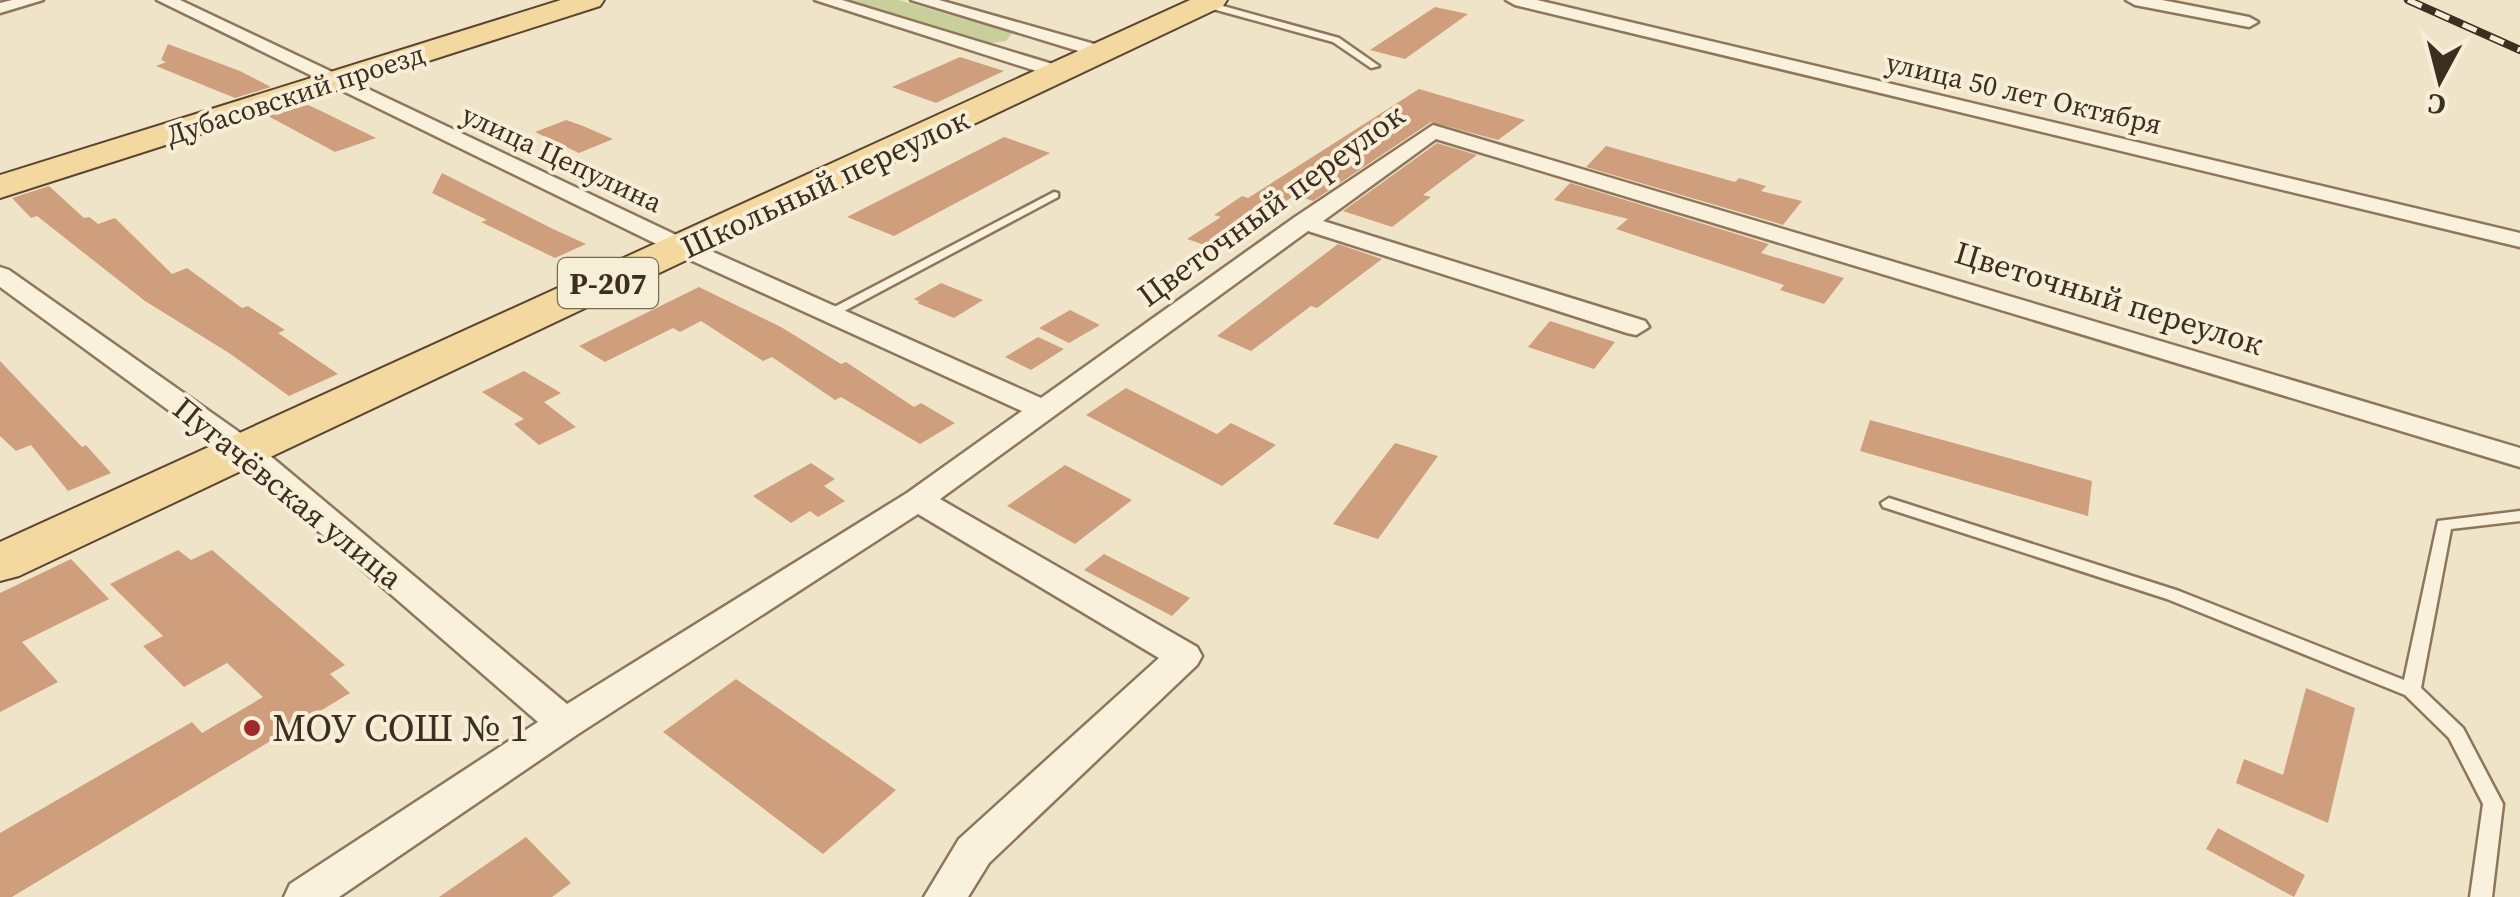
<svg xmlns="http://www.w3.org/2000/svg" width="2520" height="897" viewBox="0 0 2520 897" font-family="'Source Serif 4',serif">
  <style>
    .green { fill: #c9cf9b }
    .building { fill: #cf9f7d }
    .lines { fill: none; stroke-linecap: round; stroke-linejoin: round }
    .lane-casing { stroke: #8d765c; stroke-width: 5 }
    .street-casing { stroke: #8d765c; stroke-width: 5 }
    .primary-casing { stroke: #5b4430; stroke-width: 4 }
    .lane { fill: #faf1dc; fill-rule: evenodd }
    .street { fill: #faf1dc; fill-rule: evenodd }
    .primary { fill: #f3d9a0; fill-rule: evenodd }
    .rail-casing { stroke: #3d2e20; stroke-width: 8 }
    .rail { stroke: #f7eed8; stroke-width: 5; stroke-dasharray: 15; stroke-linecap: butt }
    .poi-dot { fill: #9e2a2b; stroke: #f7eed8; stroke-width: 4 }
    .labels { text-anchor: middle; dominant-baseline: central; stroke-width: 8; stroke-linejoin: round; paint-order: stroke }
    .far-street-label { font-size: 28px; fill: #3d2e20; stroke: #f7eed8 }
    .shield { fill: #f7eed8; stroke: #756857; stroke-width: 2.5 }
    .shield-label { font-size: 30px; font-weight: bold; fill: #3d2e20 }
    .street-label { font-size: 32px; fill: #3d2e20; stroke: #f7eed8 }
    .near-poi-label { font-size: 38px; fill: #3d2e20; stroke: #f7eed8; text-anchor: start }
  </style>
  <rect width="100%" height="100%" fill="#f0e4c8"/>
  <path class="green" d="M839,0H899L1012,33L1006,41L985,44Z"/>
  <g class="building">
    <path d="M1435,7L1468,14L1405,59L1370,50Z"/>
    <path d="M168,44L240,71L271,87L235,98L156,66L166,62L161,60Z"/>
    <path d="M960,57L1004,71L936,103L892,87Z"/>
    <path d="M1419,89L1525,120L1498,140L1431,122L1313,201L1295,195L1216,249L1187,239L1221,217L1214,215L1242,196L1248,198Z"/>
    <path d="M306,104L321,111L376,138L335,152L268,116Z"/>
    <path d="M566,120L583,126L613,139L579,153L535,132Z"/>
    <path d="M1004,137L1050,153L894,236L847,217Z"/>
    <path d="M1437,143L1477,155L1423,195L1431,197L1392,227L1343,211Z"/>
    <path d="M1606,146L1735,182L1739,178L1766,186L1761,191L1802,201L1783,225L1586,167Z"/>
    <path d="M442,173L553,229L586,244L555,258L481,222L487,220L432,193Z"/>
    <path d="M1570,183L1769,244L1761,253L1844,278L1824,304L1780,290L1784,285L1616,229L1628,219L1554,200Z"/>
    <path d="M49,186L84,218L89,217L98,224L115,218L172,274L187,268L242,308L248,306L285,330L278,333L338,374L289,396L229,353L145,301L37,216L31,218L12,198Z"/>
    <path d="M1338,244L1382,259L1317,308L1311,306L1251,351L1217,336Z"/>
    <path d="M941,283L983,300L954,318L917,303L920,302L914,299Z"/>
    <path d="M699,287L781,327L841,364L846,362L914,407L921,403L955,423L920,444L841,397L835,400L772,357L763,361L701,321L680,332L673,328L605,362L579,346Z"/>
    <path d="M1070,310L1100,325L1069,343L1039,328Z"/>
    <path d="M1550,321L1615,342L1594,369L1528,347Z"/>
    <path d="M1038,337L1064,349L1031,370L1005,357Z"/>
    <path d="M0,361L82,447L86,445L111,473L68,491L31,445L16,451L0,436Z"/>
    <path d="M524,371L561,393L544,402L576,427L539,445L514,424L524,419L482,392Z"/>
    <path d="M1126,388L1217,434L1231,423L1276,445L1222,486L1086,415Z"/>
    <path d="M1870,420L2092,481L2088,516L1860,451Z"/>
    <path d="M1395,443L1438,456L1378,539L1333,524Z"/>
    <path d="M811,463L835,479L824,486L845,501L818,517L810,511L791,523L753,496Z"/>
    <path d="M1065,465L1132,500L1075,544L1007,506Z"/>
    <path d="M178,550L191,560L212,550L345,665L330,674L350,693L12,897H0V833L192,722L202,733L263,697L227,663L184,687L143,646L163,636L110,584Z"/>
    <path d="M1104,554L1190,598L1172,616L1084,570Z"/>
    <path d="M71,559L109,599L22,642L58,682L0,712V593Z"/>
    <path d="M736,679L896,790L823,854L663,732Z"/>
    <path d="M2306,688L2355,708L2328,823L2236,783L2244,759L2283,775Z"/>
    <path d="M2218,828L2305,875L2294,897L2206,849Z"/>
    <path d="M526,837L571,883L552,897H439Z"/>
  </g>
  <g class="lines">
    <defs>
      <g id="lane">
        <path d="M1205,1L1339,38L1379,66L1371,68L1333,42L1202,6L1201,4Z"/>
        <path d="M1054,192L1058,193V197L833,317H823L821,314Z"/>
        <path d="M1889,498L2179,591L2404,680L2438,521L2520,511V521L2451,529L2421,688L2463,728L2503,804L2492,897H2470L2483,804L2449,738L2405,695L2167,599L1883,507L1881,503Z"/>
      </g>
      <g id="street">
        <path d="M12,0H43L0,13V3Z"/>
        <path d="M157,0H180L693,243L1041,398L1295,217L1433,125L2520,448V467L1436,139L1323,221L1645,321L1649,327L1636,335L1627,333L1308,231L940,499L1197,647L1202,656L1197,665L989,863L968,897H924L959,839L1159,658L918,514L578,734L339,897H284L290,884L538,722L234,458L0,287V267L9,270L256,444L567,704L907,493L1022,411L675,253Z"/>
        <path d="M815,0H842L1069,69L1072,73L1062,79L1055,77Z"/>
        <path d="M911,0H939L1112,49L1114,53L1105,59L1098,57Z"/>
        <path d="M1506,0H1537L2520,233V247L1515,5Z"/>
        <path d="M2126,0H2162L2249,17L2258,22L2249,27L2135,5Z"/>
      </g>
      <g id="primary">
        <path d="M561,0H604L600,6L0,198V175Z"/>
        <path d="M1190,0H1227L1223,6L19,576L0,581V542Z"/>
      </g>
    </defs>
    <use href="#lane" class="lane-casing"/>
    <use href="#street" class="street-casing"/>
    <use href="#primary" class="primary-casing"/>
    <use href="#lane" class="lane"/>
    <use href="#street" class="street"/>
    <use href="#primary" class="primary"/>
    <defs>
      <path id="rail" d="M2408,0L2520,50"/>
    </defs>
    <use href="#rail" class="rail-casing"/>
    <use href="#rail" class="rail"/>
  </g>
  <circle class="poi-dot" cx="252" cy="728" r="10"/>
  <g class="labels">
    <g class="far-street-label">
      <text transform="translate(2024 93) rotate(13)">улица 50 лет Октября</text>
      <text transform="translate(295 94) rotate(-18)">Дубасовский проезд</text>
      <text transform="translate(562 158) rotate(25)">улица Цепулина</text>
    </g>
    <rect class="shield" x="558" y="258" width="100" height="50" rx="8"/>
    <g class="shield-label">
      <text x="608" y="283">Р-207</text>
    </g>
    <g class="street-label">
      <text transform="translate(825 183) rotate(-25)">Школьный переулок</text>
      <text transform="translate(1271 205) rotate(-36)">Цветочный переулок</text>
      <text transform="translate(2109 298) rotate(17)">Цветочный переулок</text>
      <text transform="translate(288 493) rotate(39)">Пугачёвская улица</text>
    </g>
    <g class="near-poi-label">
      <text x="272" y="728">МОУ СОШ № 1</text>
    </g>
  </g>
  <g transform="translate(2440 80) rotate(187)" stroke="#f7eed8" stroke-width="8" paint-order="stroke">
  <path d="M0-8L18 38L0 25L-18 38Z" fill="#3d2e20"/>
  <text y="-15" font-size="28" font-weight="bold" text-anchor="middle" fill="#3d2e20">С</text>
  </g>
</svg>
